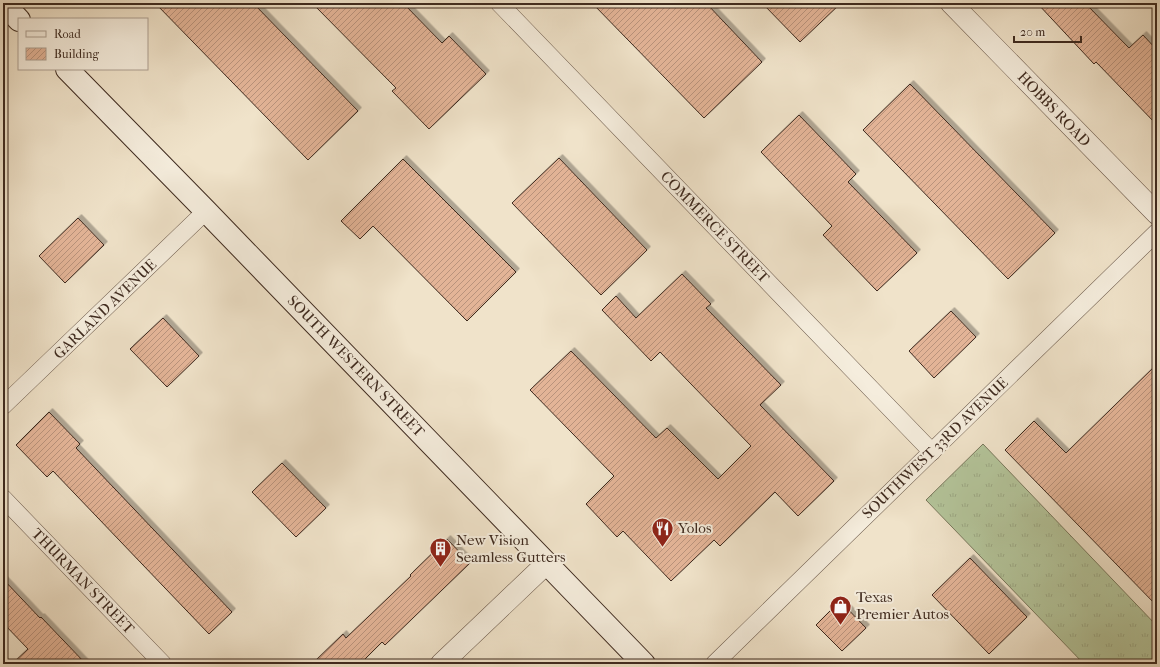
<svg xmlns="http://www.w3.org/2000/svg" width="1160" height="667" viewBox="0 0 1160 667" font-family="'IM FELL French Canon',serif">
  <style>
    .grass { fill: url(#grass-tufts); stroke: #79785d }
    .building { fill: url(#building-hatch); stroke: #3e2a1f; filter: url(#shadow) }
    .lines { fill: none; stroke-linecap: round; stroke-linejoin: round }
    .minor-casing { stroke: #6a584a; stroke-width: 18 }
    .tertiary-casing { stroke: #6a584a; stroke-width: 22 }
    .secondary-casing { stroke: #3e2a1f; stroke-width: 24 }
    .minor { stroke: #f5eddd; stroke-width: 17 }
    .tertiary { stroke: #f5eddd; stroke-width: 21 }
    .secondary { stroke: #f5eddd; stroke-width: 22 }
    .labels { text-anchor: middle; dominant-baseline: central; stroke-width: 4; stroke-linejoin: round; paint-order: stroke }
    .street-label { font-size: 15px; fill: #3e2a1f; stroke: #f5eddd }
    .poi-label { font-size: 15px; fill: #3e2a1f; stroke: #f5eddd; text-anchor: start }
  </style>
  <defs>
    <pattern id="grass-tufts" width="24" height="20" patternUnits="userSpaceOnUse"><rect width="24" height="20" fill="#b4c59b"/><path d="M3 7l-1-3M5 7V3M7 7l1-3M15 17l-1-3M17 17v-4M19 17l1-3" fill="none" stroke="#9ca985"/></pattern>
    <pattern id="building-hatch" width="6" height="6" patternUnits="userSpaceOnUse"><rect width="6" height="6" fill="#e3b497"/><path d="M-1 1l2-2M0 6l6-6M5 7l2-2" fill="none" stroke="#b9937b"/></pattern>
    <filter id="shadow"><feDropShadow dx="3.5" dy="-3.5" stdDeviation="0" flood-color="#0004"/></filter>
  </defs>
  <rect width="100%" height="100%" fill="#f0e3ca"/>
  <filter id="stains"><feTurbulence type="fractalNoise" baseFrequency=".005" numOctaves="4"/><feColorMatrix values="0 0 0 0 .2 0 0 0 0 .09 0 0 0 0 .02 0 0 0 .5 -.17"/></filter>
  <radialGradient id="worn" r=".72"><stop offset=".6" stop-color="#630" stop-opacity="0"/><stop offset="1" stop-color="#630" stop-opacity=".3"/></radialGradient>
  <path class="grass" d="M983,444L1157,626V664H1084L926,500Z"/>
  <g class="building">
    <path d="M155,3H253L358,111L308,160Z"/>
    <path d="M312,3H403L442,43L449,36L486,74L429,129L392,91L396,88Z"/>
    <path d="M592,3H706L762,62L704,118Z"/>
    <path d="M762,3H841L800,42Z"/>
    <path d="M1037,3H1085L1129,48L1143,35L1157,50V125L1096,62L1094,64Z"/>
    <path d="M910,84L1055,233L1008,279L863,130Z"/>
    <path d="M799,115L856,174L848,182L917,253L877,291L823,235L832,226L761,152Z"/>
    <path d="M559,158L647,250L601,295L512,203Z"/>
    <path d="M403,159L516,272L467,321L373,226L360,239L341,221Z"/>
    <path d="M78,218L104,245L65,283L39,256Z"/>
    <path d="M682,274L711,304L706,308L781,385L760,405L834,481L798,516L775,492L720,546L714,540L671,581L623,531L617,537L586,504L614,476L530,390L571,351L656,438L667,428L718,479L751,446L660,352L651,361L602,310L616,296L636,318Z"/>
    <path d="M951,311L976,337L934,378L909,351Z"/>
    <path d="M163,318L199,356L167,387L130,349Z"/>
    <path d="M1157,364V606L1005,450L1034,421L1066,453Z"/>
    <path d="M49,412L80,444L76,448L232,612L209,634L53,471L47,477L16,445Z"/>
    <path d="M282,463L326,508L296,537L252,492Z"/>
    <path d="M447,539L470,563L385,645L382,642L360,664H312L343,634L346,638L411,576L410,575Z"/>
    <path d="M970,558L1027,617L989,654L932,595Z"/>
    <path d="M3,579L40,618L41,617L86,664H12L28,649L3,623Z"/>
    <path d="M840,601L866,628L842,651L816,625Z"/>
  </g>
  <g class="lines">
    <defs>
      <g id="minor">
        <path d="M499,3L932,452"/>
        <path d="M3,406L206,211"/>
        <path d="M3,498L163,664"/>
        <path d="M714,664L1157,232"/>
      </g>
      <g id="tertiary">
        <path d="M951,3L1157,214"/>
        <path d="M441,664L547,563"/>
      </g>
      <g id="secondary">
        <path d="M3,3L19,20"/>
        <path d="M67,69L206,211L644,664"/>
      </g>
    </defs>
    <use href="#minor" class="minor-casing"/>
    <use href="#tertiary" class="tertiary-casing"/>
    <use href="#secondary" class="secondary-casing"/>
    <use href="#minor" class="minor"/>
    <use href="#tertiary" class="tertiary"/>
    <use href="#secondary" class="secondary"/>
  </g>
  <defs>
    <symbol id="restaurant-pin" viewBox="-11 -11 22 30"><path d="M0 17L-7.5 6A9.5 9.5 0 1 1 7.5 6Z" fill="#8f2418" stroke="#f5eddd"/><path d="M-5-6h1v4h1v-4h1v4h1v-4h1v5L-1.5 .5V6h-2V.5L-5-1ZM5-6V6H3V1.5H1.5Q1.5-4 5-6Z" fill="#fff"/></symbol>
    <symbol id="building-pin" viewBox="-11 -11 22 30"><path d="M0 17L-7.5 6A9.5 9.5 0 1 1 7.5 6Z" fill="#8f2418" stroke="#f5eddd"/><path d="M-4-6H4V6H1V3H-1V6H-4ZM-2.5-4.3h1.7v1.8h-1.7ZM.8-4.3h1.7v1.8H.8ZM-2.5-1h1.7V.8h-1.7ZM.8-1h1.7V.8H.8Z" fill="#fff"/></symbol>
    <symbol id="shop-pin" viewBox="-11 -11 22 30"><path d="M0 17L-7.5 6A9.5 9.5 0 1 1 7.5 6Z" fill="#8f2418" stroke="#f5eddd"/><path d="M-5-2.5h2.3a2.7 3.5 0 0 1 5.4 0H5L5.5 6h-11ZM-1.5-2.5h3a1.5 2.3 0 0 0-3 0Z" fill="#fff"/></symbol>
  </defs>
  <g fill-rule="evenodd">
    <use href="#restaurant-pin" x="650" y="516" width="25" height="34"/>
    <use href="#building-pin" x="428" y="536" width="25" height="34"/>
    <use href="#shop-pin" x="828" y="594" width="25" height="34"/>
  </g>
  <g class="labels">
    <g class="street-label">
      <text transform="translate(1054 109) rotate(46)">HOBBS ROAD</text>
      <text transform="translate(715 227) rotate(46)">COMMERCE STREET</text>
      <text transform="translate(105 309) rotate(-44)">GARLAND AVENUE</text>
      <text transform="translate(356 366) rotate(46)">SOUTH WESTERN STREET</text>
      <text transform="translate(935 448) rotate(-44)">SOUTHWEST 33RD AVENUE</text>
      <text transform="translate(83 581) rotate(46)">THURMAN STREET</text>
    </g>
    <g class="poi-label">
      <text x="678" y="528">Yolos</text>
      <text x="456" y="540">New Vision<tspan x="456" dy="17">Seamless Gutters</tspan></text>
      <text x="856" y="597">Texas<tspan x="856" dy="17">Premier Autos</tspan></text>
    </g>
  </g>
  <rect width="1160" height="667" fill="none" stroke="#f0e3ca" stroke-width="16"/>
  <rect x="4" y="4" width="1152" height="659" fill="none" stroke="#3e2a1f" stroke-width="2"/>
  <rect x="8" y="8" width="1144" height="651" fill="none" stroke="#3e2a1f"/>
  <rect x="18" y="18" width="130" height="52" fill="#f5eddd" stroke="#ac9f91"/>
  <rect x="26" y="31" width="20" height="6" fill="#f5eddd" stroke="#ac9f91"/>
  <text x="54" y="38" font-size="12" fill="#3e2a1f">Road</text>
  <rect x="26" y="48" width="20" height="12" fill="url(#building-hatch)" stroke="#ac9f91"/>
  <text x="54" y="58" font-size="12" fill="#3e2a1f">Building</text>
  <path d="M1014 36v6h67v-6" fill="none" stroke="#3e2a1f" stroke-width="2"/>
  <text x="1020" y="36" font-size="12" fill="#3e2a1f" stroke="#f5eddd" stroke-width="3" paint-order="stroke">20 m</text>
  <rect width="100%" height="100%" filter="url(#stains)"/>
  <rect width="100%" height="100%" fill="url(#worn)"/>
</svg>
